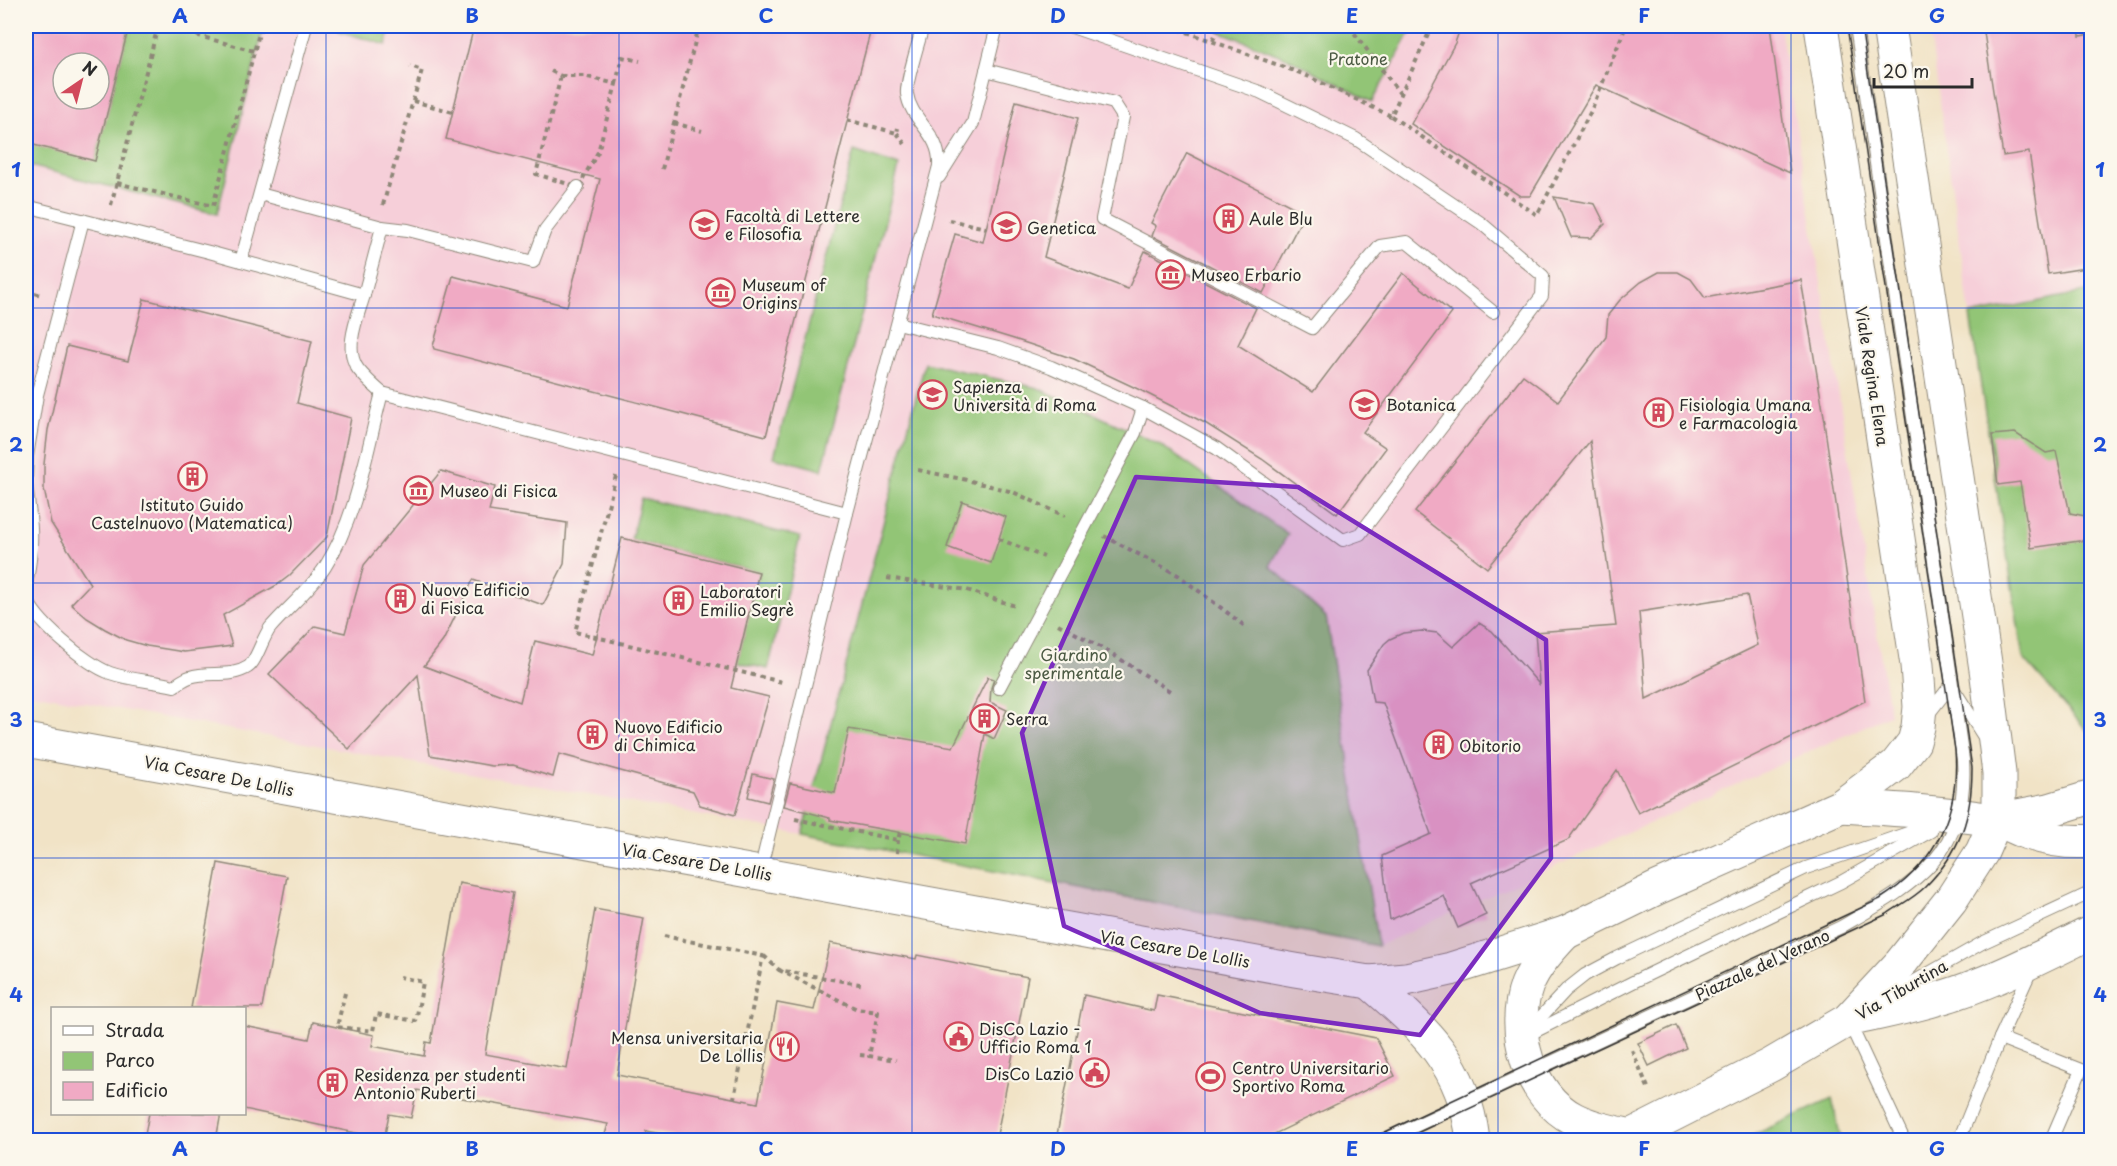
<svg xmlns="http://www.w3.org/2000/svg" width="2117" height="1166" viewBox="0 0 2117 1166" font-family="'Playpen Sans',sans-serif">
  <style>
    .built { fill: #f6cfd9; fill-rule: evenodd }
    .green { fill: #92c576; stroke: #5e7850; stroke-width: 1.5 }
    .building { fill: #f0aac4; fill-rule: evenodd }
    .lines { fill: none; stroke-linecap: round; stroke-linejoin: round }
    .lane-casing { stroke: #8e8778; stroke-width: 14 }
    .secondary-casing { stroke: #8e8778; stroke-width: 35 }
    .path { stroke: #8e8778; stroke-width: 4; stroke-dasharray: 4.5 4.5; stroke-linecap: butt }
    .lane { stroke: #fff; stroke-width: 12 }
    .secondary { stroke: #fff; stroke-width: 33 }
    .tram { stroke: #2b2b2b; stroke-width: 1.5 }
    .marked { fill: #7b2cbf; fill-opacity: 0.2; stroke: #7b2cbf; stroke-width: 4.5; stroke-linejoin: round }
    .grid { fill: none; stroke: #1d4ed8; stroke-width: 1.5; stroke-opacity: 0.55 }
    .labels { text-anchor: middle; dominant-baseline: central; stroke-width: 4.5; stroke-linejoin: round; paint-order: stroke }
    .park-label { font-size: 16px; fill: #4a5942; stroke: #fbf7ec }
    .poi-label { font-size: 16px; fill: #2b2b2b; stroke: #fbf7ec; text-anchor: start }
    .street-label { font-size: 16px; fill: #2b2b2b; stroke: #fbf7ec }
    .neatline { fill: none; stroke: #1d4ed8; stroke-width: 2 }
    .grid-label { font-size: 20px; text-anchor: middle; font-weight: bold; fill: #1d4ed8 }
  </style>
  <rect width="100%" height="100%" fill="#fbf7ec"/>
  <filter id="ink" filterUnits="userSpaceOnUse"><feTurbulence type="fractalNoise" baseFrequency=".0167" numOctaves="2"/><feDisplacementMap in="SourceGraphic" scale="12" xChannelSelector="R" yChannelSelector="G"/><feConvolveMatrix kernelMatrix="1 2 1 2 8 2 1 2 1" color-interpolation-filters="sRGB"/></filter>
  <filter id="wash" filterUnits="userSpaceOnUse"><feTurbulence type="fractalNoise" baseFrequency=".008" numOctaves="4" result="noise"/><feDisplacementMap in="SourceGraphic" scale="24" xChannelSelector="R" yChannelSelector="G"/><feGaussianBlur stdDeviation="1.35" result="paint"/><feColorMatrix in="noise" values="0 0 0 0 0 0 0 0 0 0 0 0 0 0 0 0 0 1.4 0 .05"/><feComposite in="paint" operator="in"/></filter>
  <g filter="url(#wash)">
    <rect width="100%" height="100%" fill="#f1e3c6"/>
    <g class="built">
      <path d="M26,26H1780L1890,715L1378,946L802,834L26,692ZM63,63H99V99H63Z"/>
      <path d="M1929,26H2091V735L2023,658L1970,315Z"/>
    </g>
    <g class="green">
      <path d="M129,26H264L217,214L26,165V143L95,160Z"/>
      <path d="M340,26H391L386,45L339,31Z"/>
      <path d="M1206,26H1414L1372,102L1292,60Z"/>
      <path d="M854,151L899,166L822,470L774,457Z"/>
      <path d="M2091,291V735L2023,658L1970,315Z"/>
      <path d="M925,363L1038,388L1159,444L1288,534L1270,566L1326,617L1378,946L802,834Z"/>
      <path d="M641,498L800,537L768,669L737,662L759,572L631,540Z"/>
      <path d="M1832,1099L1841,1140H1743Z"/>
    </g>
    <g id="blocks">
      <g class="building">
        <path d="M26,26H129L95,161L26,143ZM63,63H99V99H63Z"/>
        <path d="M474,26H856L871,29L766,436L434,349L433,346L453,276L567,306L600,179L446,139Z"/>
        <path d="M1461,26H1770L1790,173L1596,85L1530,196H1520L1411,124L1455,43Z"/>
        <path d="M1983,26H2079L2080,36L2091,34V267L2048,274L2029,152L2003,156Z"/>
        <path d="M1016,101L1078,118L1044,257L1128,289L1145,251L1256,308L1238,345L1313,392L1403,273L1452,313L1363,432L1386,448L1337,514L1262,459L1205,423L1140,390L1074,359L1014,339L932,314L955,234L983,242Z"/>
        <path d="M1187,153L1305,213L1263,293L1152,236L1156,226L1151,223Z"/>
        <path d="M1554,197L1595,204L1605,224L1591,238L1571,237Z"/>
        <path d="M1659,272H1678L1691,279L1705,298L1801,280L1825,422H1824L1865,701L1638,813L1617,770L1568,840L1471,883L1486,915L1458,928L1444,896L1390,920L1382,856L1431,834L1383,703L1373,702L1367,670L1384,644L1390,639L1403,633L1422,631L1437,633L1453,647L1479,623L1492,631L1539,684L1535,632L1616,626L1590,441L1487,568L1415,512L1523,375L1558,401L1606,337L1608,315L1620,300L1641,282ZM1747,595L1758,645L1646,699L1639,612Z"/>
        <path d="M144,299L312,341L297,403L351,418L327,537L289,576L277,585L223,615L232,646L184,652L147,646L126,640L105,629L87,618L71,604L90,584L51,523L44,489V464L48,430L67,346L128,361Z"/>
        <path d="M2015,433L2046,453L2056,451L2070,513L2091,517L2086,540L2031,548L2020,482L1998,485L1992,435Z"/>
        <path d="M441,471L495,487L489,511L567,523L564,564L543,605L473,580L443,641L424,666L520,702L535,641L592,655L622,538L759,572L731,688L769,697L735,815L700,805L693,791L559,754L553,777L513,765L492,766L430,755L418,675L349,749L269,674L315,626L345,633L364,565Z"/>
        <path d="M962,501L1006,517L991,563L947,547Z"/>
        <path d="M988,677L994,679L991,688L990,702L1007,710L994,739L985,734L965,844L830,820V818L784,806L790,783L835,793L849,729L953,747Z"/>
        <path d="M753,774L774,779L768,802L748,797Z"/>
        <path d="M218,863L287,876L262,1008H191Z"/>
        <path d="M459,883L513,893L485,1054L567,1069L595,909L644,918L617,1075L758,1103L777,1003L814,1010L830,943L916,959L917,955L1028,977L996,1140H698L646,1131L644,1140H632L605,1135L608,1124L417,1090L411,1118L389,1114L384,1139L244,1109V1026L309,1039L313,1022L374,1035L372,1046L424,1056L426,1042L431,1043Z"/>
        <path d="M1084,995L1154,1011L1157,995L1376,1038L1395,1076L1262,1140H1056Z"/>
        <path d="M1676,1025L1686,1048L1649,1066L1638,1043Z"/>
        <path d="M149,1113H221L216,1140H144Z"/>
      </g>
    </g>
  </g>
  <g filter="url(#ink)">
    <use href="#blocks" fill-opacity="0" stroke="#8e8778" stroke-width="1.5"/>
    <g class="lines">
      <defs>
        <g id="lane">
          <path d="M986,70L1114,103L1123,117L1102,219L1312,328L1380,246L1407,242L1493,312"/>
          <path d="M939,177L973,123L997,26"/>
          <path d="M260,194L382,227L408,230L533,262L545,230L578,187"/>
          <path d="M26,206L209,252L364,295C358,316 343,349 358,369C365,378 374,386 382,393L847,513L760,871"/>
          <path d="M241,261L306,26"/>
          <path d="M364,295L382,227"/>
          <path d="M898,323L998,348L1051,367L1143,408L1216,448L1343,540L1360,534L1542,296L1543,276L1481,223L1356,139L1260,92L1069,26"/>
          <path d="M26,478L27,456L37,395L83,220"/>
          <path d="M26,485C32,525 34,545 26,585"/>
          <path d="M847,513L939,166C941,133 911,122 907,94C905,84 920,38 923,26"/>
          <path d="M26,596C32,619 87,665 110,673C130,680 153,681 174,686C179,683 184,679 190,677C208,670 230,679 248,667C256,662 262,639 270,628C288,607 310,590 325,567C358,515 366,452 382,393"/>
          <path d="M999,688L1135,433L1143,408"/>
          <path d="M1953,688L1984,737"/>
          <path d="M1926,717L1951,685"/>
          <path d="M1887,997L1982,943L2092,892"/>
          <path d="M1849,1022L1904,1140"/>
          <path d="M1527,1032L1566,990L1585,975L1617,958L1806,868L1937,823"/>
          <path d="M1526,1036L1637,980L1841,882L1931,831"/>
          <path d="M2000,1038L2081,1070L2051,1140"/>
          <path d="M1385,1140L1841,927C1913,885 1969,856 1963,760L1856,26"/>
          <path d="M1959,1140L2000,1038L2031,970"/>
        </g>
        <g id="secondary">
          <path d="M26,740L1295,970L1369,982L1406,979L1451,969L1565,933L1657,888L1841,806L1896,765L1914,742L1918,727L1920,707L1917,665L1821,26"/>
          <path d="M1841,806C1892,809 1943,812 1993,820C2005,822 2017,829 2028,833C2049,840 2070,843 2092,841"/>
          <path d="M1996,820L2049,810L2092,797"/>
          <path d="M1565,933C1551,948 1535,965 1527,985C1510,1031 1529,1096 1574,1119C1591,1128 1613,1132 1632,1136"/>
          <path d="M1369,982C1424,1029 1464,1064 1473,1140"/>
          <path d="M1848,1020C1884,1012 1921,1005 1956,993C2003,977 2047,954 2092,932"/>
          <path d="M1623,1140L1771,1065L1848,1020L1900,964L1951,900L1982,852L1996,820L1999,806V773L1987,676L1889,26"/>
        </g>
      </defs>
      <use href="#lane" class="lane-casing"/>
      <use href="#secondary" class="secondary-casing"/>
      <g class="path">
        <path d="M162,26L254,51"/>
        <path d="M1170,26L1303,74L1391,116L1432,26"/>
        <path d="M1349,26L1401,95"/>
        <path d="M1213,40L1219,26"/>
        <path d="M551,71L561,76"/>
        <path d="M561,76H584L616,84L598,152L578,187L536,174Z"/>
        <path d="M616,84L622,57L640,61"/>
        <path d="M413,101L453,112"/>
        <path d="M1391,116L1537,215L1591,111L1626,26"/>
        <path d="M847,120L897,133L898,128"/>
        <path d="M674,123L702,131"/>
        <path d="M897,133L907,147"/>
        <path d="M662,169L699,26"/>
        <path d="M117,183L213,206L261,26"/>
        <path d="M111,205L158,26"/>
        <path d="M383,205L422,70L410,66"/>
        <path d="M949,220L986,228"/>
        <path d="M26,291L42,295"/>
        <path d="M918,470L967,480L1013,492L1065,516"/>
        <path d="M616,476L575,632L782,682"/>
        <path d="M1104,536L1178,575L1246,627"/>
        <path d="M999,539L1044,557"/>
        <path d="M887,578L967,590L1018,607"/>
        <path d="M1058,624L1106,650L1173,693"/>
        <path d="M795,819L898,840L900,832"/>
        <path d="M897,853L898,840"/>
        <path d="M664,936L763,956L734,1098"/>
        <path d="M764,956L779,970L865,985"/>
        <path d="M779,970L857,1009L878,1012L869,1056L896,1060"/>
        <path d="M345,993L337,1027L373,1031L376,1014L416,1021L423,982L400,977"/>
        <path d="M1632,1050L1649,1090"/>
        <path d="M860,1055L869,1056"/>
      </g>
      <use href="#lane" class="lane"/>
      <use href="#secondary" class="secondary"/>
      <g class="tram">
        <path d="M1368,1140L1880,899C1935,864 1960,815 1955,750L1847,26"/>
        <path d="M1402,1140L1887,914C1900,905 1915,897 1925,887C1961,851 1972,817 1972,768L1861,26"/>
      </g>
    </g>
  </g>
  <path class="marked" d="M1136,477L1298,487L1546,640L1551,858L1420,1035L1260,1013L1064,926L1022,733Z"/>
  <path class="grid" d="M326,26V1140M619,26V1140M912,26V1140M1205,26V1140M1498,26V1140M1791,26V1140M26,308H2092M26,583H2092M26,858H2092"/>
  <defs>
    <symbol id="building-ring" viewBox="-11 -11 22 22"><circle r="9.5" fill="#fbf7ec" stroke="#d1495b" stroke-width="1.5"/><path d="M-4-6H4V6H1V3H-1V6H-4ZM-2.5-4.3h1.7v1.8h-1.7ZM.8-4.3h1.7v1.8H.8ZM-2.5-1h1.7V.8h-1.7ZM.8-1h1.7V.8H.8Z" fill="#d1495b"/></symbol>
    <symbol id="university-ring" viewBox="-11 -11 22 22"><circle r="9.5" fill="#fbf7ec" stroke="#d1495b" stroke-width="1.5"/><path d="M0-5L7-2L0 1L-7-2ZM-4 1L0 2.5L4 1V4Q0 6-4 4Z" fill="#d1495b"/></symbol>
    <symbol id="museum-ring" viewBox="-11 -11 22 22"><circle r="9.5" fill="#fbf7ec" stroke="#d1495b" stroke-width="1.5"/><path d="M0-6L6-3V-2H-6V-3ZM-5-1h2V3h-2ZM-1-1h2V3h-2ZM3-1h2V3H3ZM-6 4H6V6H-6Z" fill="#d1495b"/></symbol>
    <symbol id="civic-ring" viewBox="-11 -11 22 22"><circle r="9.5" fill="#fbf7ec" stroke="#d1495b" stroke-width="1.5"/><path d="M-.6-6.5H3V-4.5H.6V-3L4-1V1h2V6H-6V1h2V-1L-.6-3ZM-1.2 2.5V6h2.4V2.5Z" fill="#d1495b"/></symbol>
    <symbol id="restaurant-ring" viewBox="-11 -11 22 22"><circle r="9.5" fill="#fbf7ec" stroke="#d1495b" stroke-width="1.5"/><path d="M-5-6h1v4h1v-4h1v4h1v-4h1v5L-1.5 .5V6h-2V.5L-5-1ZM5-6V6H3V1.5H1.5Q1.5-4 5-6Z" fill="#d1495b"/></symbol>
    <symbol id="stadium-ring" viewBox="-11 -11 22 22"><circle r="9.5" fill="#fbf7ec" stroke="#d1495b" stroke-width="1.5"/><path d="M0-5a6.5 5 0 1 0 0 10a6.5 5 0 1 0 0-10ZM-3.5-1.8h7v3.6h-7Z" fill="#d1495b"/></symbol>
  </defs>
  <g fill-rule="evenodd">
    <use href="#building-ring" x="1212" y="202" width="33" height="33"/>
    <use href="#university-ring" x="688" y="208" width="33" height="33"/>
    <use href="#university-ring" x="990" y="210" width="33" height="33"/>
    <use href="#museum-ring" x="1154" y="258" width="33" height="33"/>
    <use href="#museum-ring" x="704" y="276" width="33" height="33"/>
    <use href="#university-ring" x="916" y="378" width="33" height="33"/>
    <use href="#university-ring" x="1348" y="388" width="33" height="33"/>
    <use href="#building-ring" x="1642" y="396" width="33" height="33"/>
    <use href="#building-ring" x="176" y="460" width="33" height="33"/>
    <use href="#museum-ring" x="402" y="474" width="33" height="33"/>
    <use href="#building-ring" x="384" y="582" width="33" height="33"/>
    <use href="#building-ring" x="662" y="584" width="33" height="33"/>
    <use href="#building-ring" x="968" y="702" width="33" height="33"/>
    <use href="#building-ring" x="576" y="718" width="33" height="33"/>
    <use href="#building-ring" x="1422" y="728" width="33" height="33"/>
    <use href="#civic-ring" x="942" y="1020" width="33" height="33"/>
    <use href="#restaurant-ring" x="768" y="1030" width="33" height="33"/>
    <use href="#civic-ring" x="1078" y="1056" width="33" height="33"/>
    <use href="#stadium-ring" x="1194" y="1060" width="33" height="33"/>
    <use href="#building-ring" x="316" y="1066" width="33" height="33"/>
  </g>
  <g class="labels">
    <g class="park-label">
      <text x="1358" y="58">Pratone</text>
      <text x="1074" y="654">Giardino<tspan x="1074" dy="18">sperimentale</tspan></text>
    </g>
    <g class="poi-label">
      <text x="725" y="215">Facoltà di Lettere<tspan x="725" dy="18">e Filosofia</tspan></text>
      <text x="1249" y="218">Aule Blu</text>
      <text x="1027" y="227">Genetica</text>
      <text x="1191" y="274">Museo Erbario</text>
      <text x="742" y="284">Museum of<tspan x="742" dy="18">Origins</tspan></text>
      <text x="953" y="386">Sapienza<tspan x="953" dy="18">Università di Roma</tspan></text>
      <text x="1386" y="404">Botanica</text>
      <text x="1679" y="404">Fisiologia Umana<tspan x="1679" dy="18">e Farmacologia</tspan></text>
      <text x="440" y="490">Museo di Fisica</text>
      <text x="192" y="504" text-anchor="middle">Istituto Guido<tspan x="192" dy="18">Castelnuovo (Matematica)</tspan></text>
      <text x="421" y="589">Nuovo Edificio<tspan x="421" dy="18">di Fisica</tspan></text>
      <text x="700" y="591">Laboratori<tspan x="700" dy="18">Emilio Segrè</tspan></text>
      <text x="1006" y="718">Serra</text>
      <text x="614" y="726">Nuovo Edificio<tspan x="614" dy="18">di Chimica</tspan></text>
      <text x="1459" y="745">Obitorio</text>
      <text x="979" y="1028">DisCo Lazio -<tspan x="979" dy="18">Ufficio Roma 1</tspan></text>
      <text x="763" y="1037" text-anchor="end">Mensa universitaria<tspan x="763" dy="18">De Lollis</tspan></text>
      <text x="1232" y="1067">Centro Universitario<tspan x="1232" dy="18">Sportivo Roma</tspan></text>
      <text x="1074" y="1073" text-anchor="end">DisCo Lazio</text>
      <text x="354" y="1074">Residenza per studenti<tspan x="354" dy="18">Antonio Ruberti</tspan></text>
    </g>
    <g class="street-label">
      <text transform="translate(1873 376) rotate(81)">Viale Regina Elena</text>
      <text transform="translate(219 775) rotate(11)">Via Cesare De Lollis</text>
      <text transform="translate(697 861) rotate(10)">Via Cesare De Lollis</text>
      <text transform="translate(1175 948) rotate(10)">Via Cesare De Lollis</text>
      <text transform="translate(1762 964) rotate(-25)">Piazzale del Verano</text>
      <text transform="translate(1901 989) rotate(-30)">Via Tiburtina</text>
    </g>
  </g>
  <rect width="2117" height="1166" fill="none" stroke="#fbf7ec" stroke-width="66"/>
  <rect x="51" y="1007" width="195" height="108" fill="#fbf7ec" stroke="#a8a59f" stroke-width="1.5"/>
  <rect x="63" y="1026" width="30" height="9" fill="#ffffff" stroke="#a8a59f" stroke-width="1.5"/>
  <text x="105" y="1037" font-size="18" fill="#2b2b2b">Strada</text>
  <rect x="63" y="1052" width="30" height="18" fill="#92c576" stroke="#a8a59f" stroke-width="1.5"/>
  <text x="105" y="1067" font-size="18" fill="#2b2b2b">Parco</text>
  <rect x="63" y="1082" width="30" height="18" fill="#f0aac4" stroke="#a8a59f" stroke-width="1.5"/>
  <text x="105" y="1097" font-size="18" fill="#2b2b2b">Edificio</text>
  <g transform="translate(81 81) rotate(35)"><circle r="28" fill="#fbf7ec" stroke="#a8a59f" stroke-width="1.5"/>
  <path d="M0-4.5L10 22L0 15L-10 22Z" fill="#d1495b"/>
  <text y="-9" font-size="16" font-weight="bold" text-anchor="middle" fill="#2b2b2b">N</text>
  </g>
  <path d="M1874 78v9h98v-9" fill="none" stroke="#2b2b2b" stroke-width="3"/>
  <text x="1883" y="78" font-size="18" fill="#2b2b2b" stroke="#fbf7ec" stroke-width="4.5" paint-order="stroke">20 m</text>
  <rect x="33" y="33" width="2051" height="1100" class="neatline"/>
  <g class="grid-label">
    <text x="180" y="23">A</text>
    <text x="472" y="23">B</text>
    <text x="766" y="23">C</text>
    <text x="1058" y="23">D</text>
    <text x="1352" y="23">E</text>
    <text x="1644" y="23">F</text>
    <text x="1937" y="23">G</text>
    <text x="16" y="177">1</text>
    <text x="2100" y="177">1</text>
    <text x="16" y="452">2</text>
    <text x="2100" y="452">2</text>
    <text x="16" y="727">3</text>
    <text x="2100" y="727">3</text>
    <text x="16" y="1002">4</text>
    <text x="2100" y="1002">4</text>
    <text x="180" y="1156">A</text>
    <text x="472" y="1156">B</text>
    <text x="766" y="1156">C</text>
    <text x="1058" y="1156">D</text>
    <text x="1352" y="1156">E</text>
    <text x="1644" y="1156">F</text>
    <text x="1937" y="1156">G</text>
  </g>
</svg>
